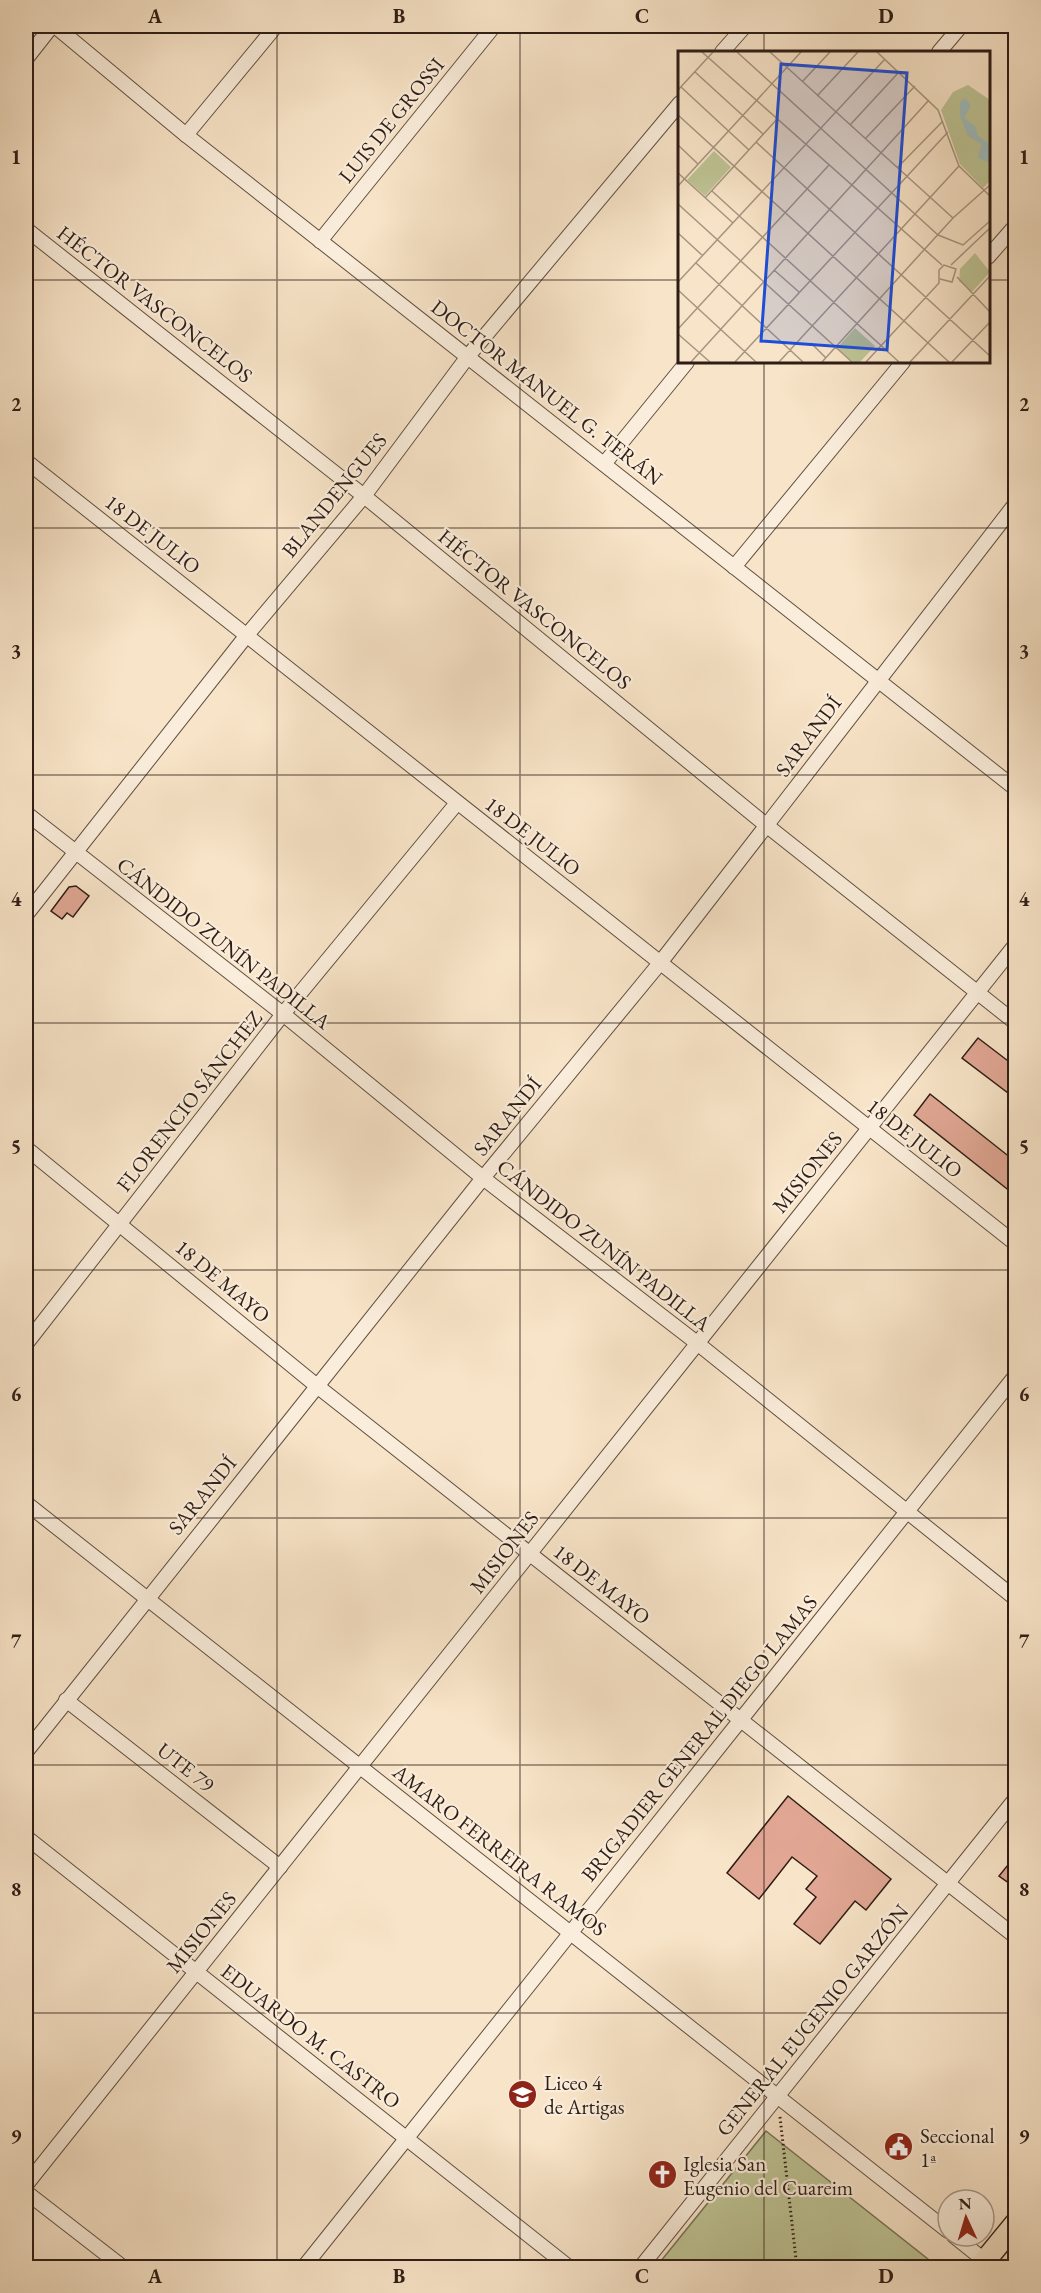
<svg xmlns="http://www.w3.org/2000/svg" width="1041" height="2293" viewBox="0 0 1041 2293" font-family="'EB Garamond',serif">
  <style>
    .green { fill: #bec495; stroke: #767056; stroke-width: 1.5 }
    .building { fill: #e1a794; stroke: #2e1d16; stroke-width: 1.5 }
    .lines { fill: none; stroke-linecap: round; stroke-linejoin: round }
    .street-casing { stroke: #604f42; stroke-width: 16 }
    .primary-casing { stroke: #2e1d16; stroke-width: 24 }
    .path { stroke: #2e1d16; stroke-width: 3; stroke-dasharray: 1.5 3; stroke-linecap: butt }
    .street { stroke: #faeddb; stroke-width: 14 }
    .primary { stroke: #f8e4c8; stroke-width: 21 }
    .grid { fill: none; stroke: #2e1d16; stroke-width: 1.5; stroke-opacity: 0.55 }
    .labels { text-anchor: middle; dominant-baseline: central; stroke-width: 4.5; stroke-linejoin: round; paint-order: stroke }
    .street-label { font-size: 21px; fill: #2e1d16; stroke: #faeddb }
    .poi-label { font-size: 21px; fill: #2e1d16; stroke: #faeddb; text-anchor: start }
    .inset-road { fill: none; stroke: #a79481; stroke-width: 1.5 }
    .view { fill: #1d4ed8; fill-opacity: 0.15; stroke: #1d4ed8; stroke-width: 3 }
    .inset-edge { fill: none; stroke: #2e1d16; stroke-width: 3 }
    .neatline { fill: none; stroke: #2e1d16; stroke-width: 2 }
    .grid-label { font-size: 20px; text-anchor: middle; font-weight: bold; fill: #2e1d16 }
  </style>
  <rect width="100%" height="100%" fill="#f8e4c8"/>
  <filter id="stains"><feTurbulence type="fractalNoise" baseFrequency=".00333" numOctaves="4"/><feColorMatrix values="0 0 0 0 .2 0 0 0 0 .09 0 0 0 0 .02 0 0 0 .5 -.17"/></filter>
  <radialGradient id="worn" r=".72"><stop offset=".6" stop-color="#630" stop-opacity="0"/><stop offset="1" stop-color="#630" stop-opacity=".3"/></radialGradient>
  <path class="green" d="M766,2131L938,2267H656Z"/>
  <g class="building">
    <path d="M76,886L89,896L73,917L67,913L62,919L51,911L69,887Z"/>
    <path d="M978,1038L1016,1067V1099L962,1058Z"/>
    <path d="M930,1094L1016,1162V1196L914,1115Z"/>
    <path d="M788,1796L891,1879L866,1910L855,1901L820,1944L794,1924L816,1897L806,1889L817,1876L792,1857L759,1899L727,1873Z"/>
    <path d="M1016,1855V1888L999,1876Z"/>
  </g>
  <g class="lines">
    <defs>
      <g id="street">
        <path d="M55,26L186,135L1016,789"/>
        <path d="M1010,26L1016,30"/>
        <path d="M722,52L745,26"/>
        <path d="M939,52L961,26"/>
        <path d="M26,59L52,26"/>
        <path d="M186,135L276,26"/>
        <path d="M26,229L364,496L766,825L1016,1023"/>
        <path d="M320,241L494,26"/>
        <path d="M988,257L1016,225"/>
        <path d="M26,461L1016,1244"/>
        <path d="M604,464L687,362"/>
        <path d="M734,567L903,362"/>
        <path d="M26,813L283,1014L483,1178L697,1343L1016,1599"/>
        <path d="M26,915L247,635L364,496L469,355L680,103"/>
        <path d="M26,1148L317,1386L1016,1937"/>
        <path d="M26,1344L283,1014L457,803"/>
        <path d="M26,1503L948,2231"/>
        <path d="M66,1700L280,1867"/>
        <path d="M26,1752L483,1178L660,963L1016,503"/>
        <path d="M26,1837L570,2268"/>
        <path d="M26,2185L1016,944"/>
        <path d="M26,2192L124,2268"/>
        <path d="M954,2236L994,2268"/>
        <path d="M303,2268L1016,1375"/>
        <path d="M640,2268L1016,1798"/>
      </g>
      <path id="primary" d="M979,2268L1016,2223"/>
    </defs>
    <use href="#street" class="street-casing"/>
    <use href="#primary" class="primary-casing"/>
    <g class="path">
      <path d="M780,2117L797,2268"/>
      <path d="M920,2268L963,2263"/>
    </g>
    <use href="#street" class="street"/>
    <use href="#primary" class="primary"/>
  </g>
  <path class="grid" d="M277,26V2268M520,26V2268M764,26V52M26,280H680M988,280H1016M764,362V2268M26,528H1016M26,775H1016M26,1023H1016M26,1270H1016M26,1518H1016M26,1765H1016M26,2013H1016"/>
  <defs>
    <symbol id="school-disc" viewBox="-11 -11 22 22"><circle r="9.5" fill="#8f2418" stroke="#faeddb"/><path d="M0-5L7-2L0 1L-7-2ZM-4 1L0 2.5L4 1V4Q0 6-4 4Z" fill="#fff"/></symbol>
    <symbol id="civic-disc" viewBox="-11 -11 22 22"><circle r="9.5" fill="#8f2418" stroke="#faeddb"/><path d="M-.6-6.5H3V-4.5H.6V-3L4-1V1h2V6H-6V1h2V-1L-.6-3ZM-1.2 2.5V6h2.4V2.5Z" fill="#fff"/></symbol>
    <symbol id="church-disc" viewBox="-11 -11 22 22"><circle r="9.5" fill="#8f2418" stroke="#faeddb"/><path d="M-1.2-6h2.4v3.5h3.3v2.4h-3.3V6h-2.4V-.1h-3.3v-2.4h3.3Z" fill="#fff"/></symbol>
  </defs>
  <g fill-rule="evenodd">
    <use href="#school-disc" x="506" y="2078" width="33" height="33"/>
    <use href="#civic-disc" x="882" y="2130" width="33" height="33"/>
    <use href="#church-disc" x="646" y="2158" width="33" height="33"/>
  </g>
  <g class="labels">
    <g class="street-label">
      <text transform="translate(391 120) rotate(-51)">LUIS DE GROSSI</text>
      <text transform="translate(155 304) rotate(38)">HÉCTOR VASCONCELOS</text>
      <text transform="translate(547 392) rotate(38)">DOCTOR MANUEL G. TERÁN</text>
      <text transform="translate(334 495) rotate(-51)">BLANDENGUES</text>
      <text transform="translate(153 534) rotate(38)">18 DE JULIO</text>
      <text transform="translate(535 609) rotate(39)">HÉCTOR VASCONCELOS</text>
      <text transform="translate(808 736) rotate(-53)">SARANDÍ</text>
      <text transform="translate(533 836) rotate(38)">18 DE JULIO</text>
      <text transform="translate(224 943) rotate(38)">CÁNDIDO ZUNÍN PADILLA</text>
      <text transform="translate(189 1101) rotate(-52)">FLORENCIO SÁNCHEZ</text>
      <text transform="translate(507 1116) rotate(-51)">SARANDÍ</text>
      <text transform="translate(915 1138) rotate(38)">18 DE JULIO</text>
      <text transform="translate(807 1172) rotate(-51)">MISIONES</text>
      <text transform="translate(604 1245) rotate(38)">CÁNDIDO ZUNÍN PADILLA</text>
      <text transform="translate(223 1281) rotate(40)">18 DE MAYO</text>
      <text transform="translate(202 1495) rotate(-51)">SARANDÍ</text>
      <text transform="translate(504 1552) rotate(-52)">MISIONES</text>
      <text transform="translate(602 1584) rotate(38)">18 DE MAYO</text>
      <text transform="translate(699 1738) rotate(-51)">BRIGADIER GENERAL DIEGO LAMAS</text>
      <text transform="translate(186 1767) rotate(38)">UTE 79</text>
      <text transform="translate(500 1850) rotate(38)">AMARO FERREIRA RAMOS</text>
      <text transform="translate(201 1932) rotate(-51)">MISIONES</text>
      <text transform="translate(812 2020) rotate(-51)">GENERAL EUGENIO GARZÓN</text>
      <text transform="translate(311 2036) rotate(38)">EDUARDO M. CASTRO</text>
    </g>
    <g class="poi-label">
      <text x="544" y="2082">Liceo 4<tspan x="544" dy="24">de Artigas</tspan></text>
      <text x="920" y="2135">Seccional<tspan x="920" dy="24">1ª</tspan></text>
      <text x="683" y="2163">Iglesia San<tspan x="683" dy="24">Eugenio del Cuareim</tspan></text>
    </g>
  </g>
  <g transform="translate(678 51)">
    <rect width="312" height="312" fill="#f8e4c8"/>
    <path d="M290,34L312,49V130L305,137L282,113L263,59L275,41ZM36,100L53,116L27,145L9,129ZM297,202L312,221L294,241L281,230L282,218ZM177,277L197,295L182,311H175L159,297Z" fill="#bec495"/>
    <path d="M287,47L293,55L286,67L298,76L300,85L312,93V112L300,107L303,93L290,85L282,65V51Z" fill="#a0bdbe"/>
    <path class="inset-road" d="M24,1L264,214M59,1L260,184M92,1L275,167M199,1L260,59L281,115L312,145M17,21L85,83M124,31L152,1M3,36L71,99M0,39L35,1M139,45L180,1M0,64L271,311M172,74L221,21M187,88L237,35M78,91L312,305M0,94L20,113M219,117L265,70M0,122L55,172M0,135L123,1M34,140L221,311M27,147L100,67M0,153L174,311M0,182L25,205M260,184L285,194L312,170M18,212L125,311M273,214L312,177M96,219L121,241M279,226L312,261M0,231L207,8M0,239L78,311M0,278L151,114M0,283L32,311M133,292L148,307M13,311L251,49M57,311L270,81M101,311L281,115M144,311L275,167L312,134M188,311L261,232V219L266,214L278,218L274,231L262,228M232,311L312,225M274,311L312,271"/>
    <path class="view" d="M103,13L229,22L209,299L83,290Z"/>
    <rect width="312" height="312" class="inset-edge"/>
  </g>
  <rect width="1041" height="2293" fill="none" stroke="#f8e4c8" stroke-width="66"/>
  <g transform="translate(966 2218) rotate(356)"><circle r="28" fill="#faeddb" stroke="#a89a8c" stroke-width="1.5"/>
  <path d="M0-4.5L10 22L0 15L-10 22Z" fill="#8f2418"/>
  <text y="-9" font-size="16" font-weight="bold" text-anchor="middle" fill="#2e1d16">N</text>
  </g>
  <rect x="33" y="33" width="975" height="2227" class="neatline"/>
  <g class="grid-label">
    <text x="155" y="23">A</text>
    <text x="399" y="23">B</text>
    <text x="642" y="23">C</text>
    <text x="886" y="23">D</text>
    <text x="16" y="164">1</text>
    <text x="1024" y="164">1</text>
    <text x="16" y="411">2</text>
    <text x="1024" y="411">2</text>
    <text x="16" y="658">3</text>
    <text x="1024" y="658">3</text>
    <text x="16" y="906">4</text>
    <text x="1024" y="906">4</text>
    <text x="16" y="1153">5</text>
    <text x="1024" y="1153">5</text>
    <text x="16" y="1401">6</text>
    <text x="1024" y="1401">6</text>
    <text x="16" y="1648">7</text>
    <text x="1024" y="1648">7</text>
    <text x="16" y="1896">8</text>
    <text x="1024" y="1896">8</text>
    <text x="16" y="2143">9</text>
    <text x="1024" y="2143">9</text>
    <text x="155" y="2283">A</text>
    <text x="399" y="2283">B</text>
    <text x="642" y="2283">C</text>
    <text x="886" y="2283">D</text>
  </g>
  <rect width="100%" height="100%" filter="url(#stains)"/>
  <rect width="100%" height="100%" fill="url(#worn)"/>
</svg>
